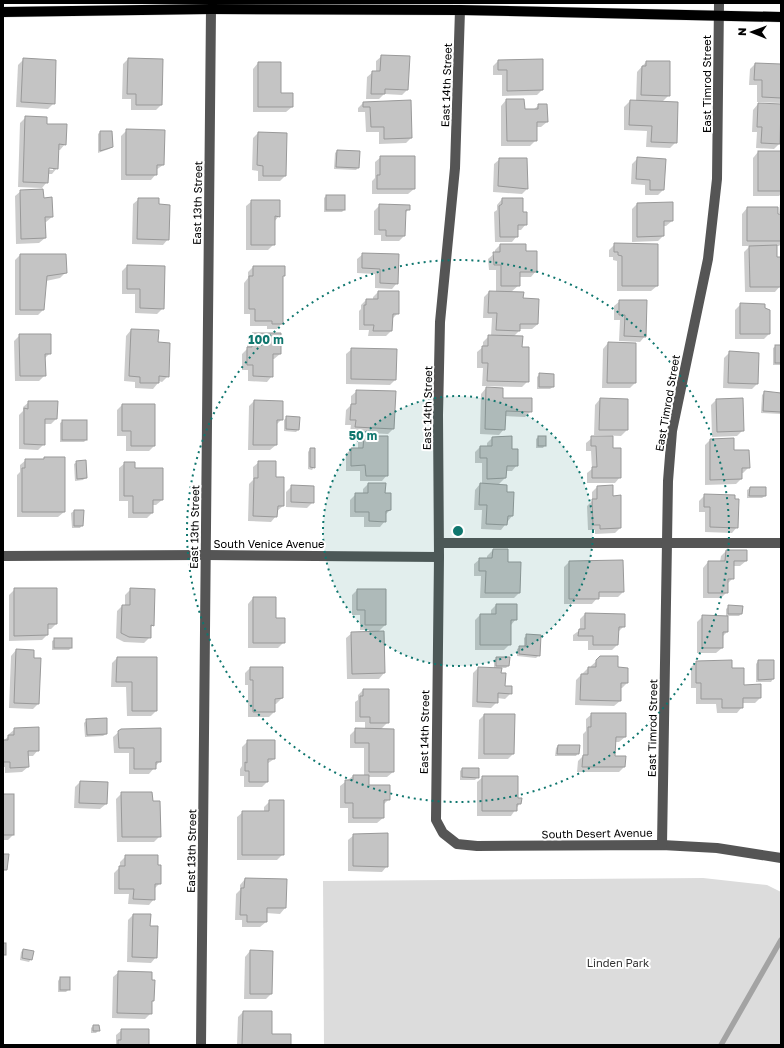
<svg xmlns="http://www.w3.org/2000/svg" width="784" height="1048" viewBox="0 0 784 1048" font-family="'Golos Text',sans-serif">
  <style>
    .green { fill: #dcdcdc }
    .shadow { fill: #0003; fill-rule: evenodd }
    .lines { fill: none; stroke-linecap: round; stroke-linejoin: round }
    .stream { stroke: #a3a3a3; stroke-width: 5.5 }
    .building { fill: #c4c4c4; stroke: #999 }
    .major-casing { stroke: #dbdbdb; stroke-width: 11 }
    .minor { stroke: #555; stroke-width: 10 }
    .major { stroke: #000; stroke-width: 10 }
    .ring { fill: none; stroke: #0f766e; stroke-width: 2; stroke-dasharray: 2 4 }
    .labels { text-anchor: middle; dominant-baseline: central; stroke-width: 4; stroke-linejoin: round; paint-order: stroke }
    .street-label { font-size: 11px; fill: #000; stroke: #fff }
    .park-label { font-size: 11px; fill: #333; stroke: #fff }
    .centre { fill: #0f766e; stroke: #fff; stroke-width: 2 }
    .ring-label { font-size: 12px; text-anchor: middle; font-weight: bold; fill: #0f766e; stroke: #fff; stroke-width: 4; stroke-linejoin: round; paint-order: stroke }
  </style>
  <rect width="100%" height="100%" fill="#fff"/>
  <path class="green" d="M703,878L767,885L781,892V1045H324L323,881Z"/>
  <g class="shadow">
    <path d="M382,56L407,90L402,95L384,94L379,99H366L367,77L373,72H376V61Z"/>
    <path d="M24,59L54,103L48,109L16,107L18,65Z"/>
    <path d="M128,59L162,60L161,105L156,110H131V99H122L123,64Z"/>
    <path d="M498,61L542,90L537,95L502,96V75H493V66Z"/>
    <path d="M646,62L669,95L662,102L676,142L670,148L646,147L647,131L624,130V107L630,101L636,102L637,72Z"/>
    <path d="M258,63L280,94L292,107L286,112H253V69Z"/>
    <path d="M755,64L781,65V103L757,102V85H749L750,69Z"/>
    <path d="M506,100L524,110H533L539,105L547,122L541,127H536V140L530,146H501V106Z"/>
    <path d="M410,101L411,138L406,143L379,144V132H366L365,112H358V108L363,103Z"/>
    <path d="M758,104L781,113V144H779L774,149L756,148L757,132H752L753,110Z"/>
    <path d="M26,117L46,125L65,144L60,150H58L57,168L52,174H47V182L42,188L18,187L20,123ZM44,167L53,168V170L44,169Z"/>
    <path d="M127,130L163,165L156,170V174L151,180H121V136Z"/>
    <path d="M100,132L112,147L109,149L98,153V134Z"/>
    <path d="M258,133L285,176L280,181H258V171L252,170L253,138Z"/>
    <path d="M337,151L358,168L356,170L334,169L335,153Z"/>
    <path d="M758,152H781V194L779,196H753V158Z"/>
    <path d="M381,157L414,189L408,194H372V181L375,178V162Z"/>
    <path d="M638,158L663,190L658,195H645V185L631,184L632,164Z"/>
    <path d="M500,159H526L527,189L522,194L493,192L494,164Z"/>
    <path d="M21,191L43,199L52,217L46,222H44L45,238L39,243L16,244L15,196Z"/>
    <path d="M326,196L344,210L342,212H324V198Z"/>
    <path d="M139,199L158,205L168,239L163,245L132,244L133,204Z"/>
    <path d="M502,199L522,213L526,224L521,230H517V236L512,242H495L494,212L497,210V205Z"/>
    <path d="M252,201L279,216L274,222V244L268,250H246V206Z"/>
    <path d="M781,203V213H779L780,204Z"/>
    <path d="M637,204L672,221L666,226H663V236L658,241L632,242V209Z"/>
    <path d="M380,205L409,209L405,213L404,236L399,241H381V235H374V211Z"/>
    <path d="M747,208L781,215V244L779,246H776V258H781V285L775,292H745L744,252L750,246H742V214Z"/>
    <path d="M615,244L657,286L651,291H617V261L613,260V257H609V250Z"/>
    <path d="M500,245L525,252L536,271L531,277H519V285L511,292L522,299L538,324L532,329H519V331L513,337L521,348L528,381L522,387L482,386L483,368H477V352L483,347V342L489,336H491L492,318H483L484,297L489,292H496V270H489L488,259L495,253V250Z"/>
    <path d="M363,254L397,283L392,289L375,288V274L357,273V259Z"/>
    <path d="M20,255L66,272L60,278L46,281L43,310L38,315H15V260Z"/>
    <path d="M127,266L163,308L157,314L135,313V294H122V271Z"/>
    <path d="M253,267L284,275L282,277V323L277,329H267V326H250V314H244V283L248,278V272Z"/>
    <path d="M378,292L398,313L392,319L391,331L386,336H368L369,330H359V311L361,309V305L366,300H373V297Z"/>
    <path d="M620,301L645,336L640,342L619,341L620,320H614V306Z"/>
    <path d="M741,304L769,334L764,339H735V310Z"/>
    <path d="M131,330L157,343L168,376L162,382L158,381V383L153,389L135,388V382L124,381L126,336Z"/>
    <path d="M252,334L280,354L274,359H272V376L267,382L248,381V370H242V354L247,349V340Z"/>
    <path d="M20,335L50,353L44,359L45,375L39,381H15L14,341Z"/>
    <path d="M608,343L635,383L630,388H602L603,349Z"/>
    <path d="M776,346H781V365H773V348Z"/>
    <path d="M352,349L396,350L395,380L390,385L346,384V354Z"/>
    <path d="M730,352L757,384L752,389L723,388L724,358Z"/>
    <path d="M540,374L553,387L550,389H537V377Z"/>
    <path d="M486,388L502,399L531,411L525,417L505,416L504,429L499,435L480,434L481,394Z"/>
    <path d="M357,391L393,429L388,434L350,432L351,425H345L346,410L351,405V396Z"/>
    <path d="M765,392L781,394V414L761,413L762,395Z"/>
    <path d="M600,399L627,400V430L621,436L594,435L595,405Z"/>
    <path d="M716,400L743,430L737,436L712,437L711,405Z"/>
    <path d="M254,401L282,419L276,425V445L270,450H248L249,406Z"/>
    <path d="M29,402L56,419L51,424H44V444L38,450L19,449V415L23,411V407Z"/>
    <path d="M122,405L154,446L149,451H126V436H117V410Z"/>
    <path d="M287,417L298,430L296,432L284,431V420Z"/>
    <path d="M63,421L86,440L84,442H60V423Z"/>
    <path d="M387,436V475L382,481H360V471H346V454L351,449H358V442L364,437Z"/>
    <path d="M538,437L545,445L543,448H536V439Z"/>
    <path d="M492,438L511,450L517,465L512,471H505V478L498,485L506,493L512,516L501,530L481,529L482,510H474L475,490L480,484H482V463H475V452L480,447H487V443Z"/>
    <path d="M592,438L612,449L620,477L615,483H587V473L592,469L591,451H586V443Z"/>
    <path d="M733,439V452L749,467L743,473H741V479L736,484L705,485V445L710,440Z"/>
    <path d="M310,449L314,467L312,470L308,469V452Z"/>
    <path d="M45,458L64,512L58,517H17V475L20,472V465L26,460H42Z"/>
    <path d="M77,462L86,477L83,480L75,481L74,464Z"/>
    <path d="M259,462L275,478H283V506L277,511L276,516L271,522L248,521L249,484L253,480V467Z"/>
    <path d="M125,463L134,469L162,500L156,505H152V513L147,518H128V501H119V468Z"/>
    <path d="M368,484L384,494L390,510L385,515V521L380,527H364V517H350V500L356,494H363V489Z"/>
    <path d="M292,486L313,502L307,508L286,507V492Z"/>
    <path d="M597,487L612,497L620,528L615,533L595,534V530H588L587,506L592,501V492Z"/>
    <path d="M750,488L765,496L762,498H747V490Z"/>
    <path d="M705,495L737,527L732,533L705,532V512H699V501Z"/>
    <path d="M74,511H83L82,525L80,528H72L71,513Z"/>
    <path d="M493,550L507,563L519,593L514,598H480L481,576H474V564L480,559H487V556Z"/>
    <path d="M726,551L746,561L740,566H733V578L727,584V592L721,598H703V568L708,562H720L721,556Z"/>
    <path d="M569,562L623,592L618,597H598L592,604H564V567Z"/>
    <path d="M15,589L56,624L51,629H47V635L42,640L9,641V595Z"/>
    <path d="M131,589L153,625L150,628V637L144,643L124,642L116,638L117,611L122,606H125V595Z"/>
    <path d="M357,590H385V625L378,632H383L384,673L379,679H347L346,638L352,633L369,632V630H360V615H352V595Z"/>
    <path d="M253,598H275V619L284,642L278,648H248V604Z"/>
    <path d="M496,605L516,619L511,625L510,644L504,650H475V620L480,615H491V610Z"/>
    <path d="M729,606L741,614L739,616H727V632L722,637V648L716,653H697V622L703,616L726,617V609Z"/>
    <path d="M585,614L624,626L618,632L617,645L612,650H588V641H573V635L580,630V619Z"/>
    <path d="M527,635L539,655L536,658L517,656V649L520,647H524V638Z"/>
    <path d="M55,639L71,648L69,650H52V641Z"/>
    <path d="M16,650L33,659L38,704L33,709L9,708L11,656Z"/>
    <path d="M601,657L617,668L627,683L622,688H620V701L614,706L575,705L576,680L588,668H591V666Z"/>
    <path d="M117,658L156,711L151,716H127L126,687H111L112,663Z"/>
    <path d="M497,658L508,666L506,668H501L500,674L504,687L511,693L505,699L497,698V702L491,708L472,707L473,673L478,668H494V660Z"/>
    <path d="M758,661H773V679L771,682H756V664Z"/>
    <path d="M697,662L731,669L743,686L760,698L755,703H742V707L737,713H717L716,704H696V688H691V667Z"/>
    <path d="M250,668H282V698L276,704H274V712L269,717H248V685H245V673Z"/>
    <path d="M363,690L388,722L381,729L393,772L387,777H368V786L389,799L383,805V818L377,823H348V808H340V786L353,776H364V748H350V735L356,729H365V722H355V702L358,700V695Z"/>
    <path d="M592,714L625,737L619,742H615L614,757L624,767L619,772H577L578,761L583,756V734L586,731V719Z"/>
    <path d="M484,715L513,754L508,759H478L479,720Z"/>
    <path d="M87,720L106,734L103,736L85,737L84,723Z"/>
    <path d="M15,729L38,750L33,756H28V767L22,772L5,773V767H3V741L9,736V734Z"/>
    <path d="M121,730L160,761L149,774H129V753H114L113,737Z"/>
    <path d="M248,741L274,759L267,764V782L262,787H244V776H240V769L242,766V747Z"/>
    <path d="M558,746L578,753L576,756H555L556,748Z"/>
    <path d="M462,769L478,777L475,780H460V771Z"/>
    <path d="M483,777L520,803L511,816H477V782Z"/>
    <path d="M80,782L106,804L100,809L74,808L75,787Z"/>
    <path d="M122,793L160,836L154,842H117L116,799Z"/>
    <path d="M3,795L13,835L8,840H3Z"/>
    <path d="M270,801L283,854L277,860H237V817L243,812H264V807Z"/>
    <path d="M354,835L387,866L382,872L348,871V840Z"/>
    <path d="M126,856L160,883L154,889V899L149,905L128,904L129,894H114V873L120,867V862Z"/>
    <path d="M245,879L286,880L285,908L280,914L266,913V922L260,927H242V920H235L236,894L240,890V885Z"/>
    <path d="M133,915L149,926L156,957L151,963L127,962L128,920Z"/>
    <path d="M23,950L31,959L29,962L20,960L21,952Z"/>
    <path d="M250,951L271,994L266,999H244L245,957Z"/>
    <path d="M119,972L153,1000L151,1003V1013L145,1019L112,1018L113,977Z"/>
    <path d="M60,978L69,989L66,992H58V981Z"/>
    <path d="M243,1012L271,1035L290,1045H237L238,1017Z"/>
    <path d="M93,1026L99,1030L96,1033H91V1028Z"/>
    <path d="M122,1030L148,1045H115L116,1044V1035Z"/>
  </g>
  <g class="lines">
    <path class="stream" d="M721,1045L781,940"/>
  </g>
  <g class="building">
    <path d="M381,55L410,56L408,90L385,89V94H371L372,71H380Z"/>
    <path d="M23,58L56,60L55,104L21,102Z"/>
    <path d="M128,58L163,59L162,105H136V94H127Z"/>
    <path d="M543,59V90L507,91V70H498V60Z"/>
    <path d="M646,61H670V96L641,95L642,66H646Z"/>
    <path d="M258,62H281V93H293V107H258Z"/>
    <path d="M755,63L781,64V98L762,97V80H754Z"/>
    <path d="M506,99H524L525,109H538V104H547L548,122H537V141H507Z"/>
    <path d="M411,100L412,138L384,139V127H371L370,107H363V102Z"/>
    <path d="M630,100L678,102L677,143L651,142L652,126L629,125Z"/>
    <path d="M758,103L781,104L780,144L761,143L762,127H757Z"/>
    <path d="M25,116L47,117V124H67L66,145L59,144L58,169L49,168L48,183L23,182Z"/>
    <path d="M126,129L165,130L164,165H157V175H126Z"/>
    <path d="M100,131H112L113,147L100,151Z"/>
    <path d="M258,132L287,133L286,176H263V166L257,165Z"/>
    <path d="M337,150L360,151L359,168L336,167Z"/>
    <rect x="758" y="151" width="23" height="40"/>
    <path d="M380,156H415V189H377V175H380Z"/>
    <path d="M637,157L666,159L664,190H650V180L636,179Z"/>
    <path d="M499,158H527L528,189L498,186Z"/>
    <path d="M43,189L44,198L52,197L53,217H45L46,238L21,239L20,190Z"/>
    <rect x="326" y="195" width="19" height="15"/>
    <path d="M138,198H159V204L170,205L169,240L137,239Z"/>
    <path d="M502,198H523V212H527V225H518V237H500L499,206L502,204Z"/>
    <path d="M251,200H280V217L275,216V245H251Z"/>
    <path d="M673,202V221H664V236L637,237V203Z"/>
    <path d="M379,204L410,205V210H406L405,236H386V230H379Z"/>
    <path d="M747,207H778V214H781V241H747Z"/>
    <path d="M614,243L658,244V286H622V256L618,255V252H614Z"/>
    <path d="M500,244H526V251H537V272H520V286H501V265H494L493,252H500Z"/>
    <path d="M777,245V257H781V287H750L749,246Z"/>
    <path d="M362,253L399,254L398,284L380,283V269L362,268Z"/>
    <path d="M20,254H66L67,273L47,276L44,310H20Z"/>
    <path d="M127,265L165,266L164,309L140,308V289H127Z"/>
    <path d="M253,266H285V276H283V324H272V321H255V309H249V276H253Z"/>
    <path d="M378,291H399V314H393L392,331H373L374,325H364V305H366V299H378Z"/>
    <path d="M489,291L524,292L523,298L539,299L538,324H520V331L496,330L497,313H488Z"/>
    <path d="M619,300H647L646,337L624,336L625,315H619Z"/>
    <path d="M740,303L765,304V308L770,310V334H740Z"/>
    <path d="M131,329L159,330L158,342L170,343L169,377L159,376V383H140V377L129,376Z"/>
    <path d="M252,333H281V354H273V377L253,376V365H247V347H252Z"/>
    <path d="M19,334H51V354H45L46,376H20Z"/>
    <path d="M488,335L523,336L522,347H529V382L487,381L488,363H482V346H488Z"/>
    <path d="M608,342L636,343V383H607Z"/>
    <rect x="775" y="345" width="6" height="18"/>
    <path d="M351,348L397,349L396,380L351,379Z"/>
    <path d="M729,351L759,353L758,384L728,383Z"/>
    <path d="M539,373L554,374V387H539Z"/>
    <path d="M486,387L503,388V398H532V412L506,411L505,430L485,429Z"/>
    <path d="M356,390L396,391L394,429L355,427L356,420H350L351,404H356Z"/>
    <path d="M764,391L781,393V412L763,411Z"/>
    <path d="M600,398L628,399V430H599Z"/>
    <path d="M743,398L744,431L717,432L716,399Z"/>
    <path d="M254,400L283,401V420H277V445H253Z"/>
    <path d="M28,401H58L57,419H45V445L24,444V408L28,409Z"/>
    <path d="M122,404H155V446H131V431H122Z"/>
    <path d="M286,416L300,417L299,430L286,429Z"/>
    <rect x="62" y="420" width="25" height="20"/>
    <path d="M364,436H388V476H366L365,465L351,466V448H363Z"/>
    <path d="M512,436V449H518V466H507L506,478L487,479V458H480V446H492V437Z"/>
    <rect x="538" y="436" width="8" height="10"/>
    <path d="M591,436H613V448H621V478H592V467H597L596,446H591Z"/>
    <path d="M734,438V450H749L750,468H742V479L710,480V439Z"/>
    <path d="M310,448H315V468L310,467Z"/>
    <path d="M44,457H65V512H22V468H25V459H44Z"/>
    <path d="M86,460L87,478L77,479L76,461Z"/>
    <path d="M258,461H276V477H284V506H278L277,517L253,516L254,478H258Z"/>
    <path d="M124,462H135V468H163V500H153V513H133V496H124Z"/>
    <path d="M368,483H386L385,493H391V510L386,511V522L369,521V512H355V493H368Z"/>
    <path d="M480,483L507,485V492H514L513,516H508L507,525L486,524L487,505H479Z"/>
    <path d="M291,485L314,486V503L291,502Z"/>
    <path d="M613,485V496L621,495V528L600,529V525H593L592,499H597V486Z"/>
    <path d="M750,487H766V496H749Z"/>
    <path d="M704,494L735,495V499H739L738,528L710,527V507H704Z"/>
    <path d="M74,510H84L83,526H74Z"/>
    <path d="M493,549H508V562H521L520,593H485L486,571H479V558H492Z"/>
    <path d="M726,550H747V561H734V579H728V593H708V561H725Z"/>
    <path d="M623,560L624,592H599V599H569V561Z"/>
    <path d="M14,588H57V624H48V635L14,636Z"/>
    <path d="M130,588L155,589L154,626L151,625V638L129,637L121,633L122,605H130Z"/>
    <path d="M357,589H386V625H365V610H357Z"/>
    <path d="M253,597H276V618H285V643H253Z"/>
    <path d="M496,604H517V620H511V645H480V614H496Z"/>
    <path d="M728,605L743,606L742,614H728Z"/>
    <path d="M585,613L625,614V627H619L618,645H593V636H578L579,629H585Z"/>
    <path d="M702,615L728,616V632H723V648H702Z"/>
    <path d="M384,631L385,673L352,674L351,632Z"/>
    <path d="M526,634L541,635L540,656L519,654V646H526Z"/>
    <rect x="54" y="638" width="18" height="10"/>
    <path d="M16,649L34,650V658H41L39,704L14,703Z"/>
    <path d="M600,656H618V667L628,668V683H621V701L580,700L581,674H588V667H596V660Z"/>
    <path d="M117,657H157V711H132V682H116Z"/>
    <path d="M496,657H510L509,666H496Z"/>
    <path d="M732,660V668H744V685L761,684V698H743V708H722V699H701V683H696V661Z"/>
    <path d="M758,660H774V679L758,680Z"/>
    <path d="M250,667H283V698L275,699V712H253V680H250Z"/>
    <path d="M478,667L502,668L501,673H506L505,686H512V694L498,693V703L477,702Z"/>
    <path d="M363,689H389V723H370V717H360V696H363Z"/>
    <path d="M591,713H626V737H616L615,756H626L625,767H582L583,755H588V727H591Z"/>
    <path d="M484,714H515L514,754H484Z"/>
    <path d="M107,718V734L87,735L86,719Z"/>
    <path d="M39,727V751H28L29,767L10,768V762H3V740H8V735H14V728Z"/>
    <path d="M161,728V762H156V769H134V748H119L118,731L121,729Z"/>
    <path d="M355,728L394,729V772H369V743H355Z"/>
    <path d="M247,740H275V759H268V782H249V771H245V762L247,763Z"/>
    <path d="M558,745H580L579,754H557Z"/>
    <path d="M462,768H479V778L462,777Z"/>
    <path d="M353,775H369V785H390V800H384V818H353V803H345V780H353Z"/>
    <path d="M482,776H518V798H522L521,804H517V811H482Z"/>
    <path d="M80,781L108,782L107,804L79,803Z"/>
    <path d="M121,792H152L153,801H160L161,837H122Z"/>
    <rect x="3" y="794" width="11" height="41"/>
    <path d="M269,800H284V855H242V811H269Z"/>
    <path d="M388,833V867L353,866V834Z"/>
    <path d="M3,854H9L7,870H3Z"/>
    <path d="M125,855H158V865H161V884H155V900L133,899L134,889H119V866H125Z"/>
    <path d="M245,878L287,879L286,908H267V922H247V915H240L241,888H244Z"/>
    <path d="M133,914H151L150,926H158L157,958L132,957Z"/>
    <rect x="3" y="943" width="3" height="12"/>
    <path d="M23,949L34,951L32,960L22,958Z"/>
    <path d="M250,950L273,951L272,994H250Z"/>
    <path d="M118,971L152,972V980H155L154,1001H152V1014L117,1013Z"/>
    <rect x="60" y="977" width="10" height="13"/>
    <path d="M243,1011H272V1034H291V1045H242Z"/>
    <path d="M93,1025H99L100,1031H93Z"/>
    <path d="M121,1029H149V1045H118V1040H121Z"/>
  </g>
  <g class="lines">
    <defs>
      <path id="major" d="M3,12L211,9L460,10L781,17"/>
    </defs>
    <use href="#major" class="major-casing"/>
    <g class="minor">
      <path d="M460,10L455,168L440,322L438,415L439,557L436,820L443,833L457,844L477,846L662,845L717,848L781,858"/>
      <path d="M439,543H781"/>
      <path d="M3,556L206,555L439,557"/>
      <path d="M662,845L668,481L672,431L708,259L717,179L719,3"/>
      <path d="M201,1045L211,9"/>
    </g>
    <use href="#major" class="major"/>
  </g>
  <circle cx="458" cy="531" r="135" fill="#0f766e" fill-opacity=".12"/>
  <g class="ring">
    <circle cx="458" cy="531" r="135"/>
    <circle cx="458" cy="531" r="271"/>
  </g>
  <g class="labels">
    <g class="street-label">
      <text transform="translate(706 84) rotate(-90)">East Timrod Street</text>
      <text transform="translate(446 85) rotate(-88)">East 14th Street</text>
      <text transform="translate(197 203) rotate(-89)">East 13th Street</text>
      <text transform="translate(667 403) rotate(-80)">East Timrod Street</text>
      <text transform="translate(427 408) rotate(-89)">East 14th Street</text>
      <text transform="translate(194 527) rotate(-89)">East 13th Street</text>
      <text x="269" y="543">South Venice Avenue</text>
      <text transform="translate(652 728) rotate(-89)">East Timrod Street</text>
      <text transform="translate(424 732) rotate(-89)">East 14th Street</text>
      <text transform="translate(597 833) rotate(-1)">South Desert Avenue</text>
      <text transform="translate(191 851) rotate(-89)">East 13th Street</text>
    </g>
    <g class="park-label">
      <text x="618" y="962">Linden Park</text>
    </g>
  </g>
  <circle cx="458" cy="531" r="6" class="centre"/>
  <g class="ring-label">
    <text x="266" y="344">100 m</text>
    <text x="363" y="440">50 m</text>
  </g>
  <rect width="784" height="1048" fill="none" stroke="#000000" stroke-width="8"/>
  <g transform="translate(752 32) rotate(271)" stroke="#ffffff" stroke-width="3" paint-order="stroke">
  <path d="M0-3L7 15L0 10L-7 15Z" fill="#000000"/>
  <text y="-6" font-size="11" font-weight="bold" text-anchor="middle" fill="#000000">N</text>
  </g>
</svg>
